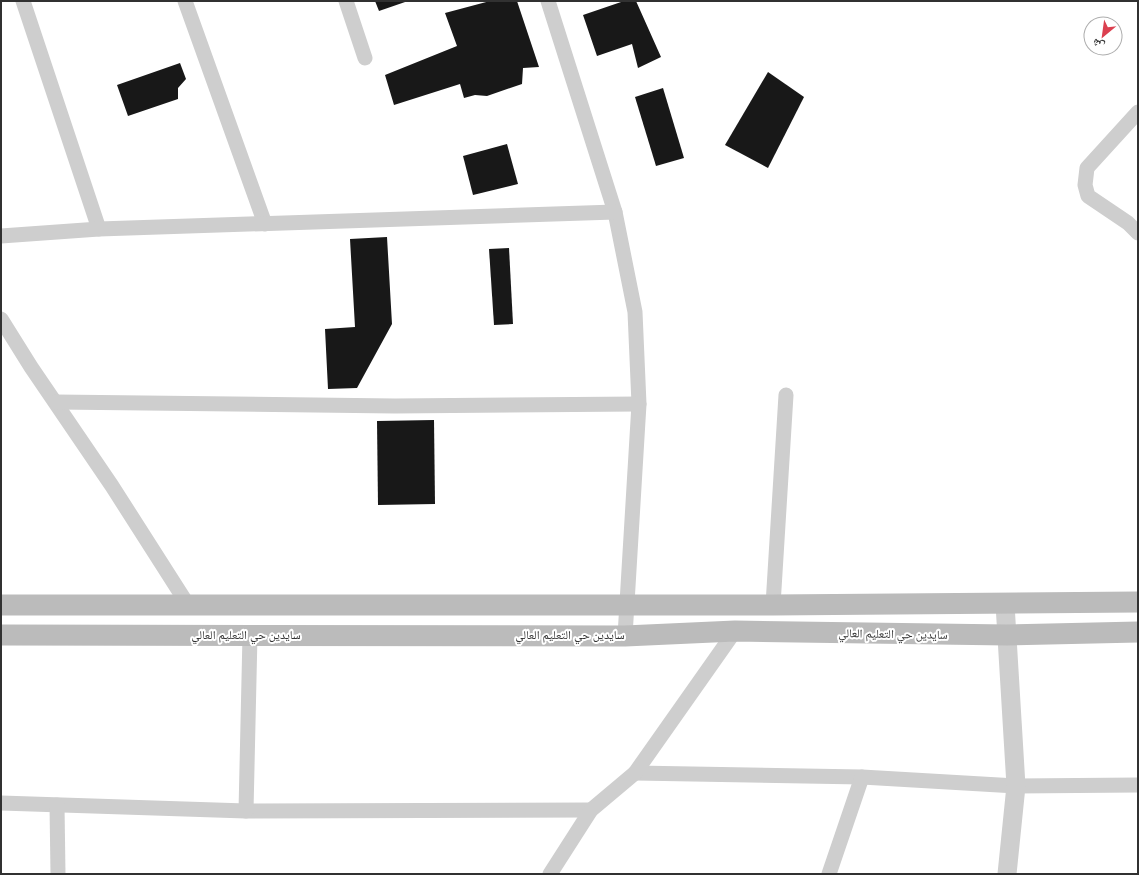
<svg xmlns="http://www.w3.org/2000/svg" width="1139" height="875" viewBox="0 0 1139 875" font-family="Raleway,'Noto Naskh Arabic',sans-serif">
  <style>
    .building { fill: #181818 }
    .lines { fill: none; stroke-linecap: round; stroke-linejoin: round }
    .minor { stroke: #cecece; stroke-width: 15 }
    .tertiary { stroke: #cecece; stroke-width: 19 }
    .secondary { stroke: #bbb; stroke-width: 21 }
    .labels { text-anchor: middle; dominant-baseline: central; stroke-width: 4; stroke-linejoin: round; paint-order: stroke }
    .street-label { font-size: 12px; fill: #313131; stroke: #fff }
  </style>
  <rect width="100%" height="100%" fill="#fff"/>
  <g class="building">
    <path d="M375,1H408L379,11Z"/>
    <path d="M490,1H517L539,67L523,68L522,84L487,96L475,95L464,98L460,84L394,105L385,75L457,46L445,13Z"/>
    <path d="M624,1H636L661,57L638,68L632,44L597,56L583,15Z"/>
    <path d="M180,63L186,79L178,88V99L128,116L117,85Z"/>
    <path d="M768,72L804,97L768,168L725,145Z"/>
    <path d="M663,88L684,158L656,166L635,97Z"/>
    <path d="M507,144L518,184L473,195L463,156Z"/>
    <path d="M387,237L392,324L357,388L328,389L325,329L355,327L350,239Z"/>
    <path d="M509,248L513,324L494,325L489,249Z"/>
    <path d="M434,420L435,504L378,505L377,421Z"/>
  </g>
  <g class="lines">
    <g class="minor">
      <path d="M23,1L99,229"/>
      <path d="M185,1L265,224"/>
      <path d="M346,1L365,58"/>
      <path d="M548,1L615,212L635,312L639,404L625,636"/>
      <path d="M1138,112L1087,168L1085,185L1088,196L1128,223L1138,233"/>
      <path d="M1,236L99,229L615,212"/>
      <path d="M1,319L31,367L112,486L188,605"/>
      <path d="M56,402L395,406L639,404"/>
      <path d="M773,605L786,395"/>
      <path d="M635,773L862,777L1016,786L1138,785"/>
      <path d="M1,803L246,811L591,810"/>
      <path d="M57,805L58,874"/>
      <path d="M246,811L250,635"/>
      <path d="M550,874L591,810L635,773L735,631"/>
      <path d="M829,874L862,777"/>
    </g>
    <path class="tertiary" d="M1005,604L1016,786L1007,874"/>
    <g class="secondary">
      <path d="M1,605H773L1138,602"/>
      <path d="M1,635L625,636L735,631L1007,635L1138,632"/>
    </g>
  </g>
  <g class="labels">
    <g class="street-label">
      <text transform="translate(893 634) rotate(1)">سايدين حي التعليم العالي</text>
      <text x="246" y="635">سايدين حي التعليم العالي</text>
      <text x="570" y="635">سايدين حي التعليم العالي</text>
    </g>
  </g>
  <rect width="1139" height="875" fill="none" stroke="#313131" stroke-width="4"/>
  <g transform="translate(1103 36) rotate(209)"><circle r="19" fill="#ffffff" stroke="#adadad"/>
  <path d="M0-3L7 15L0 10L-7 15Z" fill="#db4050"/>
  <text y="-6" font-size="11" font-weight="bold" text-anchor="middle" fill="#313131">ش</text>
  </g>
</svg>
